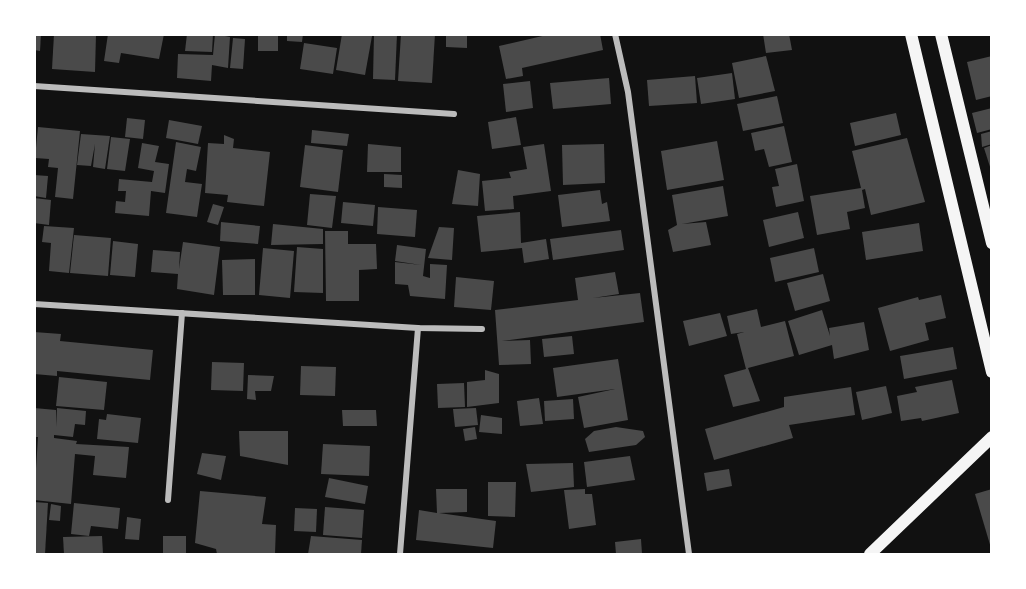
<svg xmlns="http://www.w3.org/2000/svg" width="1026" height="589" viewBox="0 0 1026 589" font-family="Raleway,sans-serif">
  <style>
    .building { fill: #4a4a4a }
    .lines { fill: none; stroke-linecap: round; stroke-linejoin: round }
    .minor { stroke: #bcbcbc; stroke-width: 6 }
    .secondary { stroke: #f5f5f5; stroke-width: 12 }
  </style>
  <rect width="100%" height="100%" fill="#111"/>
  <g class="building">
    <path d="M34,34H41L40,51L34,50Z"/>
    <path d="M54,34H96L95,72L52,69Z"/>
    <path d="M108,34H164L159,59L121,53L119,63L104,61Z"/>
    <path d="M187,34H213L212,52L185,51Z"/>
    <path d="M215,34L230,37L228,68L212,65L211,81L177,78L178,54L213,55Z"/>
    <rect x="258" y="34" width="20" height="17"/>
    <path d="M287,34H303L302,42L287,41Z"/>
    <path d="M342,34L372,36L365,75L336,70Z"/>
    <path d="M374,34H397L395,80L373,79Z"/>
    <path d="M401,34H435L432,83L398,81Z"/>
    <path d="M446,34H467V48L446,47Z"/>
    <path d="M551,34H600L603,50L522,68L523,76L506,79L499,46Z"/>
    <path d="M763,34H789L792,50L766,53Z"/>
    <path d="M233,38L245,39L243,69L230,68Z"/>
    <path d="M304,43L337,48L333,74L300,69Z"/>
    <path d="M766,56L775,91L739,98L732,63Z"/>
    <path d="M992,56V96L976,100L967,62Z"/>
    <path d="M732,73L735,99L701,104L697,78Z"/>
    <path d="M695,76L697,103L649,106L647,80Z"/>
    <path d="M609,78L611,104L553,109L550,83Z"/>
    <path d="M530,81L533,108L506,112L503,84Z"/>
    <path d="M777,96L783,123L743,131L737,104Z"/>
    <path d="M992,108V129L977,133L972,113Z"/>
    <path d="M896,113L901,135L855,146L850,123Z"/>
    <path d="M516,117L521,145L492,149L488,122Z"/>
    <path d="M127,118L145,120L143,139L125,137Z"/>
    <path d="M169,120L202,126L198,144L166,138Z"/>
    <path d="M784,126L792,162L769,167L764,149L755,151L751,133Z"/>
    <path d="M38,127L80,131L73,199L55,197L58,168L48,167L49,159L35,158Z"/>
    <path d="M312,130L349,134L347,146L311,143Z"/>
    <path d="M992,131V144L982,147L981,134Z"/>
    <path d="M81,134L110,136L105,169L93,167L95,144L91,166L77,165Z"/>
    <path d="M224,135L234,139L233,148L270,152L264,206L227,202L228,195L205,193L208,143L224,144Z"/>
    <path d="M111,137L130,139L125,171L107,169Z"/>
    <path d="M907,138L925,202L871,215L865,189L862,190L865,208L847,212L850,229L817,235L810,196L861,188L852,151Z"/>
    <path d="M717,141L724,180L667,190L661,151Z"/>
    <path d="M176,142L201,147L196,171L187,169L185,182L202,184L197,217L166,213Z"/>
    <path d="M142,143L159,146L155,162L169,164L165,193L151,191L149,216L115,213L116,201L125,202L126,191H118L119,179L152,182L154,171L138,168Z"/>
    <path d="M368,144L401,147V172H367Z"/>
    <path d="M544,144L551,191L513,196L514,209L485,211L482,181L511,178L509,172L527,169L523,147Z"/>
    <path d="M604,144L605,183L563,185L562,145Z"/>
    <path d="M305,145L343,150L338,192L300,187Z"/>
    <path d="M992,145V170H991L984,148Z"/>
    <path d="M797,164L804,201L776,207L772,187L779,186L775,169Z"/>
    <path d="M458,170L480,174L478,206L452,204Z"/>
    <path d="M384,174L402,175V188L384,187Z"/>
    <path d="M34,175L48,176L46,198L34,196Z"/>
    <path d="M723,186L728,216L682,224L706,222L711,245L673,252L668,230L677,225L672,195Z"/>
    <path d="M600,190L602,204L607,202L610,221L562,227L558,195Z"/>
    <path d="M310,194L336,196L332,228L307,225Z"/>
    <path d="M34,198L51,200L49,225L34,223Z"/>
    <path d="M343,202L375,205L373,226L341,223Z"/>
    <path d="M213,204L224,207L218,225L207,222Z"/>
    <path d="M378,207L417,210L415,237L377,234Z"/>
    <path d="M520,212L521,243L546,239L549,259L524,263L522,248L481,252L477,216Z"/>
    <path d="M798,212L804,238L769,247L763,220Z"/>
    <path d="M221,222L260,226L258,244L220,241Z"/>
    <path d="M919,223L923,251L866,260L862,232Z"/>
    <path d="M273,224L323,229V244L271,245Z"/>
    <path d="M44,226L74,228L69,273L49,271L51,243L42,242Z"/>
    <path d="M439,227L454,228L452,260L428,258Z"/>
    <path d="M621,230L624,250L553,260L550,239Z"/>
    <path d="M325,231H348V244H376L377,269L359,270V301H326Z"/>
    <path d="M74,235L111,238L108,276L70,273Z"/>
    <path d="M113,241L138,244L135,277L110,275Z"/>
    <path d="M183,242L220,247L214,295L177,289L178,274L151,272L153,250L180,252L179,269Z"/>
    <path d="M397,245L426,249L423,276L430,278V264L447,265L445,299L410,296L408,285L395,284V262L421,265L395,261Z"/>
    <path d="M297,247L323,249V293L294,292Z"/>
    <path d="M263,248L294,251L290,298L259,295Z"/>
    <path d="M814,248L819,272L775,282L770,258Z"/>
    <path d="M255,259V295H223L222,260Z"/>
    <path d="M615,272L619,294L593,298L640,293L644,322L502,341L530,340L531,364L499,365L495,310L578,300L575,278Z"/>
    <path d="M823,274L830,301L795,311L787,283Z"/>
    <path d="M456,277L494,281L491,310L454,307Z"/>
    <path d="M941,295L946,318L925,323L929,340L890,351L878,308L918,297L919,300Z"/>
    <path d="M757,309L761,327L785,321L794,356L748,368L760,401L733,407L724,375L746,369L737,334L744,332L731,334L727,316Z"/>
    <path d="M822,310L830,336L829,328L864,322L869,350L834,359L832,345L799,355L788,321Z"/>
    <path d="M720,313L727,336L689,346L683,321Z"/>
    <path d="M34,332L61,334L60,341L153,350L150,380L57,371V376L34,374Z"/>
    <path d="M572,336L574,354L544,357L542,339Z"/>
    <path d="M953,347L957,369L904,379L900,356Z"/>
    <path d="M618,359L628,420L584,428L578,397L615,389L557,397L553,368Z"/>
    <path d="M212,362L244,363L243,391L211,390Z"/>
    <path d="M301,366L336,367L335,396L300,395Z"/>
    <path d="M485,370L499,374V403L467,407V382L485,380Z"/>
    <path d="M248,375L274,376L271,391H255L256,400L247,399Z"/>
    <path d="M59,377L107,382L104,410L56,406Z"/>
    <path d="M952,380L959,413L922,421L921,418L901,421L897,396L917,392L915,387Z"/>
    <path d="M464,383L465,407L438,408L437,384Z"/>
    <path d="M886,386L892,413L862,420L856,392Z"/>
    <path d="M851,387L855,415L789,425L793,438L714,460L705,429L784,407V397Z"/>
    <path d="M539,398L543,424L520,426L517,401Z"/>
    <path d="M573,399L574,419L545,421L544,401Z"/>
    <path d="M34,408L56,410V427L57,408L86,411L85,425L75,424L73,437L54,435V438L77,441L76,444L129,447L126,478L93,475L95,456L75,454L71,504L34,500L38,437H34Z"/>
    <path d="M476,408L478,425L455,427L453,409Z"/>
    <path d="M342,410H376L377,426H343Z"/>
    <path d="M107,414L141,418L138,443L97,439L99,419L106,420Z"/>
    <path d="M481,415L502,418V434L479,432Z"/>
    <path d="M475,427L477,439L465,441L463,429Z"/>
    <path d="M616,427L643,431L645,437L636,445L589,452L585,439L594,431Z"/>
    <path d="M239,431H288V465L240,456Z"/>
    <path d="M323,444L370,446L369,476L321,474Z"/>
    <path d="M202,453L226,456L221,480L197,474Z"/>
    <path d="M630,456L635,480L587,487L584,462Z"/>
    <path d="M573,463L574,487L531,492L526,464Z"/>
    <path d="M729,469L732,486L707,491L704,473Z"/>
    <path d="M329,478L368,486L365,504L325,497Z"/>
    <path d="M488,482H516L515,517L488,516Z"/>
    <path d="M436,489H467V512L439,513L496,521L493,548L416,540L419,510L437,513Z"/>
    <path d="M585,489V494H592L596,525L569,529L564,490Z"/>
    <path d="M992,489V548H991L975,494Z"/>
    <path d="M200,491L266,497L262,524L276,525L275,554H217L216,549L195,543Z"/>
    <path d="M34,502L48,503L45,554H34Z"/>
    <path d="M74,503L120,508L118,529L91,526L89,536L71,534Z"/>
    <path d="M51,504L61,506L60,521L49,520Z"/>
    <path d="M325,507L364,510L362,538L323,535Z"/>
    <path d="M295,508L317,509L316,532L294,531Z"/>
    <path d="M127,517L141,519L139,540L125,539Z"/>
    <path d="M102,536L103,554H64L63,537Z"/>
    <rect x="163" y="536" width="23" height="18"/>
    <path d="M311,536L362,540L361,554H308Z"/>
    <path d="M641,539L642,554H616L615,542Z"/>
  </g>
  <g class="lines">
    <g class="minor">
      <path d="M615,34L628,92L689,554"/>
      <path d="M34,86L454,114"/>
      <path d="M34,304L418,328L482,329"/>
      <path d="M168,500L182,313"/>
      <path d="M400,554L418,328"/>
    </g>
    <g class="secondary">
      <path d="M911,34L992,372"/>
      <path d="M941,34L992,243"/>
      <path d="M870,554L992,437"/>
    </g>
  </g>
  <rect width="1026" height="589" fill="none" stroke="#ffffff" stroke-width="72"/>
</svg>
